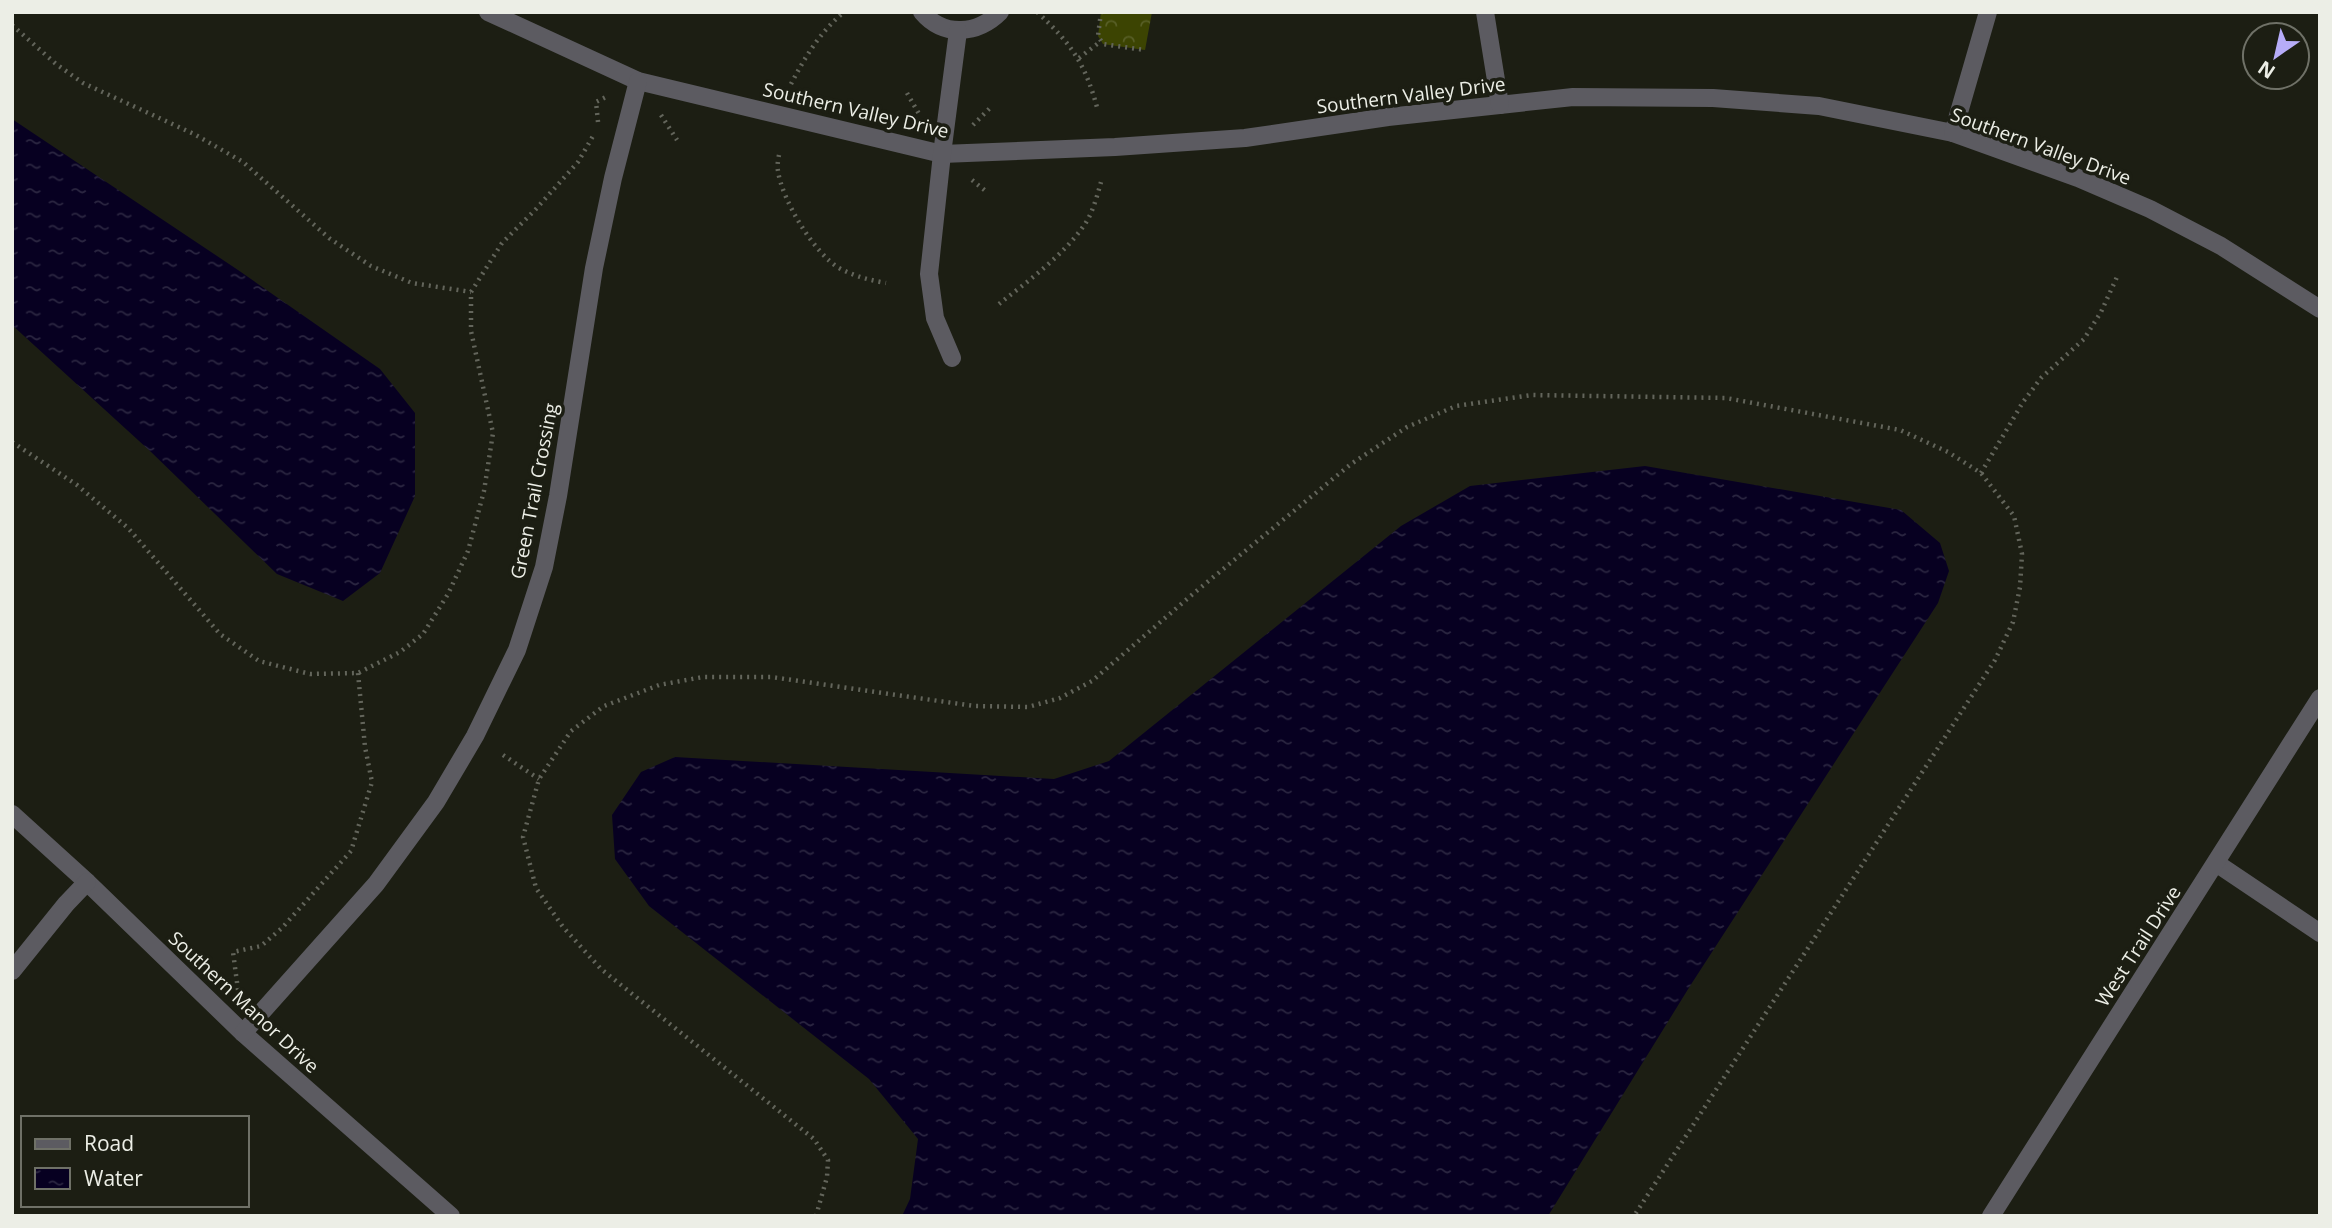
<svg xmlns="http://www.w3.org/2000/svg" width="2332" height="1228" viewBox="0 0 2332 1228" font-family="'Open Sans',sans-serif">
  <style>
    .park { fill: url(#park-crowns) }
    .water { fill: url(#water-ripples) }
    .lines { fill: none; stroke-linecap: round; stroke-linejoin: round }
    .path { stroke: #63655b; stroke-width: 4.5; stroke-dasharray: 2 5; stroke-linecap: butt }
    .street { stroke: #5c5b61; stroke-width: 18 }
    .labels { text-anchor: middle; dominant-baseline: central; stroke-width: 7; stroke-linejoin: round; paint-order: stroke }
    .street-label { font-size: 19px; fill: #eceee6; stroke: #1c1e13 }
  </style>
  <defs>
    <pattern id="park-crowns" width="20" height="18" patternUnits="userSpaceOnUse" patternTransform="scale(1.75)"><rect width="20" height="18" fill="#3c4402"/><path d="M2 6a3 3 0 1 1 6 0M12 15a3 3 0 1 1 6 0" fill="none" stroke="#585f27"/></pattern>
    <pattern id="water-ripples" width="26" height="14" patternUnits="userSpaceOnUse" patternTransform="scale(1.75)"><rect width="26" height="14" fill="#070021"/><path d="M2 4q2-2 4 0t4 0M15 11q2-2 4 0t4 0" fill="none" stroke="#2b2641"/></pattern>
  </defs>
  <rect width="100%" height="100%" fill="#1c1e13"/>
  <path class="park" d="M1101,12H1152L1145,50L1103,44L1098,36Z"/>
  <g class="water">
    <path d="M12,119L238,270L380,369L415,413V496L380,573L343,601L277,574L150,451L12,325Z"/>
    <path d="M1645,466L1901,510L1940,543L1949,571L1938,603L1690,986L1548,1216H902L910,1199L918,1139L869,1079L649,906L615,859L612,815L641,772L675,757L1054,779L1109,761L1401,526L1470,486Z"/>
  </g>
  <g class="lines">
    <g class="path">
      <path d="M1037,12C1072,44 1086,65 1098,111"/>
      <path d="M1101,12L1098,36L1103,44L1145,50"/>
      <path d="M12,25L56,64L83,83L194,134L243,162L329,238L371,266L412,283L471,292"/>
      <path d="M1079,58L1101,41"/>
      <path d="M791,84C805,57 820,32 844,12"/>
      <path d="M907,93L919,114"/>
      <path d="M661,115L677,140"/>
      <path d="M598,122L596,102L608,96"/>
      <path d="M973,125L992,106"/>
      <path d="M779,155C778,160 777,166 778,171C782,200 814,253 839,268C854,276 869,280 886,283"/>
      <path d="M972,180L988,193"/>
      <path d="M999,304C1028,281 1064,255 1085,224C1093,212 1097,196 1101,182"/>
      <path d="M12,442L77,485L128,528L220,634L259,661L310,674L358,673L400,652L423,634L448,594L468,551L484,491L493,433L471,331V292L502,243L536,209L578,162L593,136"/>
      <path d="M1981,473L2023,402L2041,378L2084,339L2101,312L2117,277"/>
      <path d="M503,755L539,779"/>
      <path d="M238,990L233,952L261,946L282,928L351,851L372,782L365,747L358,673"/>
      <path d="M816,1216L827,1177L828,1160L814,1139L601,969L563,927L536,888L523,837L539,779L571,731L604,706L659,685L703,677H771L974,706L1028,707L1060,698L1092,681L1194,593L1351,464L1407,427L1456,406L1532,395L1726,398L1900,430L1948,452L1981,473L2014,516L2022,554L2020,587L2013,622L1995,660L1634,1216"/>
    </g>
    <g class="street">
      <path d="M488,12L638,81L942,154L1115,147L1245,138L1388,117L1573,97L1713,98L1819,106L1953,133L2078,178L2150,209L2221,246L2320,309"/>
      <path d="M922,12C944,38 978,34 1000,12"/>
      <path d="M1485,12L1500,105"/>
      <path d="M1953,133L1988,12"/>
      <path d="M952,358L935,318L929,274L942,154L958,31"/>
      <path d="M12,814L87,882L243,1033L451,1216"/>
      <path d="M2216,863L2320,933"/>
      <path d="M12,971L66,904L87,882"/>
      <path d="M243,1033L376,884L436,802L475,736L517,650L544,567L558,496L594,268L613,178L638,81"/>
      <path d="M1991,1216L2320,698"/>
    </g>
  </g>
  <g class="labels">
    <g class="street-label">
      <text transform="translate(1411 95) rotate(-7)">Southern Valley Drive</text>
      <text transform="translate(856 110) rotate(13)">Southern Valley Drive</text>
      <text transform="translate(2041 146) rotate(20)">Southern Valley Drive</text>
      <text transform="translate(534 491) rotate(-79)">Green Trail Crossing</text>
      <text transform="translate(2138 946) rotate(-57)">West Trail Drive</text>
      <text transform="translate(244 1002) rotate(43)">Southern Manor Drive</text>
    </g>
  </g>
  <rect width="2332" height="1228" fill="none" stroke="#eceee6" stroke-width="28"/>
  <rect x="21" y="1116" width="228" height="91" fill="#1c1e13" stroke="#6f7167" stroke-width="2"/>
  <rect x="35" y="1139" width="35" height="10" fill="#5c5b61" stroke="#6f7167" stroke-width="2"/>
  <text x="84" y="1151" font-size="21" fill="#eceee6">Road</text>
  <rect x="35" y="1168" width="35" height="21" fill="url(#water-ripples)" stroke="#6f7167" stroke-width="2"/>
  <text x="84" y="1186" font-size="21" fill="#eceee6">Water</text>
  <g transform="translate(2276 56) rotate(214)"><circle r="33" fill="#1c1e13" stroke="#6f7167" stroke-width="2"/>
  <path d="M0-5L12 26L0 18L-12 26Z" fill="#b6acf8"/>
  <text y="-10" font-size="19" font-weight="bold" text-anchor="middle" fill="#eceee6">N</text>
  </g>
</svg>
